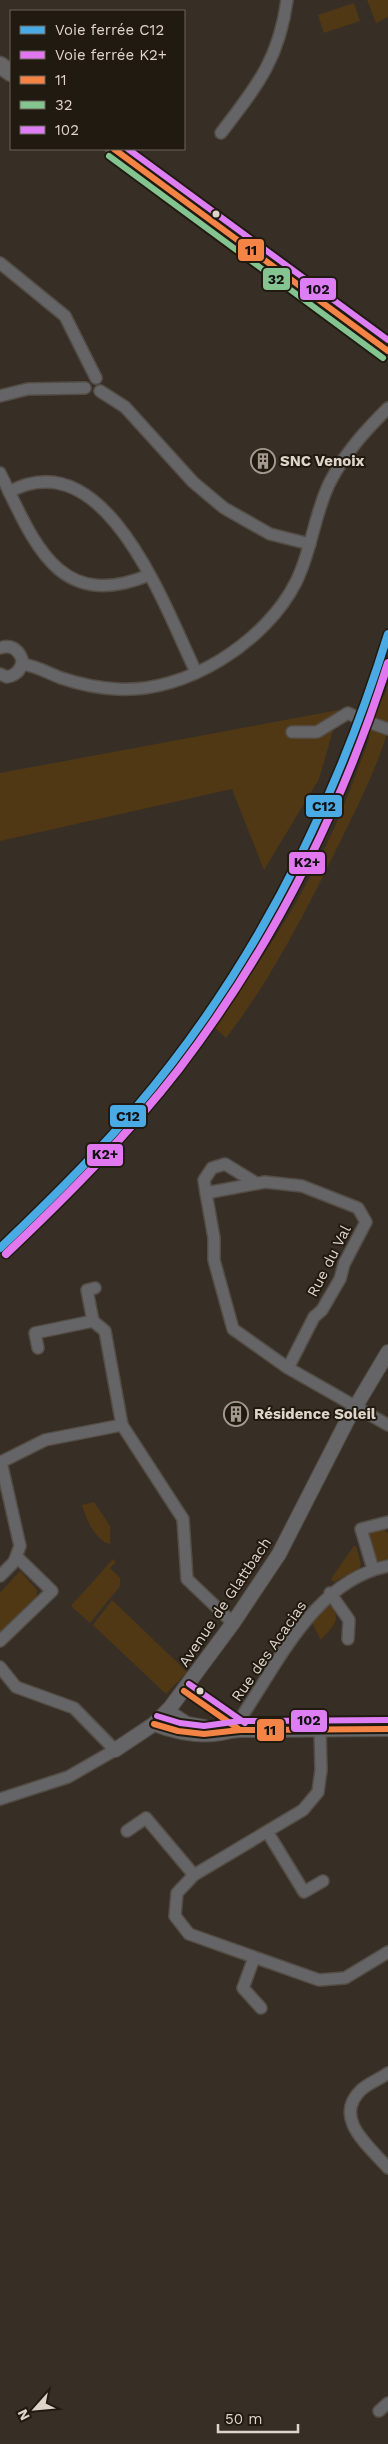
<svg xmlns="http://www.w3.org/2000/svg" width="388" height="2444" viewBox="0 0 388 2444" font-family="'Work Sans',sans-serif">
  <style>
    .green { fill: #503815 }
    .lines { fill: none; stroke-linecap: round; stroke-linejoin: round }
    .minor-casing { stroke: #534d45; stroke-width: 14 }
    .tertiary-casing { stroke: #534d45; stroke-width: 16 }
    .secondary-casing { stroke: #534d45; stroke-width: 19 }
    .minor { stroke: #656466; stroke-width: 11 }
    .tertiary { stroke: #656466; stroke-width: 14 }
    .secondary { stroke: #676566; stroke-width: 16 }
    .bus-1-casing { stroke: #201a11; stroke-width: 10 }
    .bus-2-casing { stroke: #201a11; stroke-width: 10 }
    .bus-3-casing { stroke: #201a11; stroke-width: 10 }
    .bus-1 { stroke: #f48446; stroke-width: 6 }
    .bus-2 { stroke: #83c491; stroke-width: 6 }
    .bus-3 { stroke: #de7ef5; stroke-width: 6 }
    .rail-1-casing { stroke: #201a11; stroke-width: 11 }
    .rail-2-casing { stroke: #201a11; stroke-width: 11 }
    .rail-1 { stroke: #4aaae3; stroke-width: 8 }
    .rail-2 { stroke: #e278ef; stroke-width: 8 }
    .bus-dot { fill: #ded4c9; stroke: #201a11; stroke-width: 2 }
    .labels { text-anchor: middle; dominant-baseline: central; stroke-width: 4; stroke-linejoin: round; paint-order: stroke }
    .poi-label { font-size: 15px; font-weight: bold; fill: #ded4c9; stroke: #201a11; text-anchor: start }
    .street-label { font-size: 15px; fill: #ded4c9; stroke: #201a11 }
    .line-badge { stroke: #201a11; stroke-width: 2 }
    .pale-badge-label { font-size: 14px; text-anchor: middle; font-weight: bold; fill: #111 }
  </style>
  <rect width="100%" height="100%" fill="#372f26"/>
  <g class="green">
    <path d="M367,0H388V17L376,23Z"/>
    <path d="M354,3L360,21L324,33L318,15Z"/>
    <path d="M388,685V723L370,716L385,694Z"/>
    <path d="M339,710L319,779L264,870L232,789L0,841V773Z"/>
    <path d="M372,726L387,733C376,770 359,803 342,838C308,907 273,977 226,1038L214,1027C261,962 308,890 340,815C350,791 359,765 369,740V731L366,728Z"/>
    <path d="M94,1502L110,1526V1544C95,1540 86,1519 82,1505Z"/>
    <path d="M384,1529L388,1534V1559L378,1562L375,1560L367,1535L369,1533Z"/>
    <path d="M354,1546H356L361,1564L359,1569L334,1582L331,1579Z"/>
    <path d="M113,1559L116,1562L110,1568L120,1578V1586L90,1623L71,1606Z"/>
    <path d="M20,1571L37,1590L36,1597L0,1632V1593Z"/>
    <path d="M112,1600L187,1672L166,1694L93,1625Z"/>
    <path d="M325,1607H332C342,1621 331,1628 321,1640L312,1623Z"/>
  </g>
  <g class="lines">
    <defs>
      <g id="minor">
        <path d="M221,133C256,87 279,60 287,0"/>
        <path d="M0,263L65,316L96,378"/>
        <path d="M100,391L125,407L193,482L224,508L270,534L310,544"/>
        <path d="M0,396L28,389L85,388"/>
        <path d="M0,473C34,542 58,613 149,575"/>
        <path d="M9,492C106,439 165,608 196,672"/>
        <path d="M0,648C11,644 18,649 22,659C22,669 17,675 7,677L0,674"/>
        <path d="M22,664C37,666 48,673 61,678C79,684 98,688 117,689C185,694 266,642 296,582C312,550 314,514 330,482C345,453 365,431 388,408"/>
        <path d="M368,722L388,729"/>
        <path d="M292,732H317L348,713L356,717"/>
        <path d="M206,1193L204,1180L212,1168L225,1164L256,1183"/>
        <path d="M93,1321L87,1290L95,1288"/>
        <path d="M38,1348L35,1333L93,1321L105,1331L122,1425"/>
        <path d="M288,1368L314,1317L322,1310L340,1279L344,1264L366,1222L358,1208L302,1186L265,1182L206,1193L214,1238V1260L233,1329L288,1368L388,1425"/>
        <path d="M373,1569L361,1529L388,1522"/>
        <path d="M0,1576L14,1562L20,1546L1,1462L45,1440L122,1425L183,1519L187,1579L233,1623"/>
        <path d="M330,1593L349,1620L348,1639"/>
        <path d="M0,1641L52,1591L17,1557"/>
        <path d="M0,1667L16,1687L74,1708L115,1750L68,1777L0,1799"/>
        <path d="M320,1729L321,1770L318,1792L303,1810L194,1875L177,1893L175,1916L189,1934L319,1980L345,1978L388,1952"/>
        <path d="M240,1730L244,1713C280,1659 317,1580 388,1566"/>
        <path d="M127,1831L146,1818L194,1875"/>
        <path d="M268,1833L304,1892L323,1881"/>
        <path d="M254,1958L243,1988L261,2008"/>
        <path d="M388,2073C380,2079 369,2083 361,2090C332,2118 369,2146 388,2168"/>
        <path d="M379,2411L388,2403"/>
      </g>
      <g id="tertiary">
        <path d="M167,1711L187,1724L204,1727"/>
        <path d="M154,1724C175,1732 198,1737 221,1733C227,1732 233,1730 240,1730L388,1729"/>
        <path d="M115,1750L154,1724L170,1708L233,1623L279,1554L347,1421L388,1352"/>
      </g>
      <g id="secondary">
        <path d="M0,65L11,73"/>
        <path d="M114,149L388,351"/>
      </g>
    </defs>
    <use href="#minor" class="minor-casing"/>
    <use href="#tertiary" class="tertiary-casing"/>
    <use href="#secondary" class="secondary-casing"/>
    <use href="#minor" class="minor"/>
    <use href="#tertiary" class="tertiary"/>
    <use href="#secondary" class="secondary"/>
    <defs>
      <g id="bus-1">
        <path d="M114,149L388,351"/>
        <path d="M184,1691L240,1730"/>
        <path d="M154,1724L178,1731L204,1734L240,1730L388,1729"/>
      </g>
      <path id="bus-2" d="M109,156L383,358"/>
      <g id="bus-3">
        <path d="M128,149L388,340"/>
        <path d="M189,1684L245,1723"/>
        <path d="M157,1716L180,1723L204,1726L240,1721L388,1720"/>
      </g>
    </defs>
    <use href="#bus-1" class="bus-1-casing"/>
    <use href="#bus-2" class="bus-2-casing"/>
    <use href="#bus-3" class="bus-3-casing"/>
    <use href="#bus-1" class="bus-1"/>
    <use href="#bus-2" class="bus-2"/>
    <use href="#bus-3" class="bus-3"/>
    <defs>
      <path id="rail-1" d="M0,1248C61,1190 121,1130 172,1063C271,934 340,789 388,634"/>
      <path id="rail-2" d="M6,1254C67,1196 127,1136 179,1069C272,947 342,809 388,663"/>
    </defs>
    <use href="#rail-1" class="rail-1-casing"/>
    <use href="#rail-2" class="rail-2-casing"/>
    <use href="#rail-1" class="rail-1"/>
    <use href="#rail-2" class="rail-2"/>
  </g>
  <defs>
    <symbol id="building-ring" viewBox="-11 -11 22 22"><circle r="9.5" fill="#201a11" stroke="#a49a90" stroke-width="1.5"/><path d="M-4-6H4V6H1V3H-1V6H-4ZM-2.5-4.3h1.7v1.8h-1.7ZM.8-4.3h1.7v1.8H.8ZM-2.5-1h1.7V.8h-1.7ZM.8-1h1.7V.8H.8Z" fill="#a49a90"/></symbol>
  </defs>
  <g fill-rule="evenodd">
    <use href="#building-ring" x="249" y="447" width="28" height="28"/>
    <use href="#building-ring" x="222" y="1400" width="28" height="28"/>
  </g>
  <g class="bus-dot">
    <circle cx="216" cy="214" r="4.5"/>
    <circle cx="200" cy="1691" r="4.5"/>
  </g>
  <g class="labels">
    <g class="poi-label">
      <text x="280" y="461">SNC Venoix</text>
      <text x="254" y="1414">Résidence Soleil</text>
    </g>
    <g class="street-label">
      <text transform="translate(329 1261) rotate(-63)">Rue du Val</text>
      <text transform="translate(225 1602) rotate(-56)">Avenue de Glattbach</text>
      <text transform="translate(269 1651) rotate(-55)">Rue des Acacias</text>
    </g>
  </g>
  <g class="line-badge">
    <rect x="237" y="238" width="28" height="24" rx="5" fill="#f48446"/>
    <rect x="262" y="267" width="29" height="24" rx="5" fill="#83c491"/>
    <rect x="299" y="277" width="38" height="24" rx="5" fill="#de7ef5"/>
    <rect x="305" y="794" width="38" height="24" rx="5" fill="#4aaae3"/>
    <rect x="288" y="851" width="38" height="24" rx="5" fill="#e278ef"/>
    <rect x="109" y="1104" width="38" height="24" rx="5" fill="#4aaae3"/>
    <rect x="86" y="1143" width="38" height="24" rx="5" fill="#e278ef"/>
    <rect x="290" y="1709" width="38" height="24" rx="5" fill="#de7ef5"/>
    <rect x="256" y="1718" width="29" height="24" rx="5" fill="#f48446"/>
  </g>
  <g class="pale-badge-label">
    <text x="251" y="255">11</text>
    <text x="276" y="284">32</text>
    <text x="318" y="294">102</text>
    <text x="324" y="811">C12</text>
    <text x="307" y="867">K2+</text>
    <text x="128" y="1121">C12</text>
    <text x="105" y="1159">K2+</text>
    <text x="309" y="1725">102</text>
    <text x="270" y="1735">11</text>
  </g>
  <rect x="10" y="10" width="175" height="140" fill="#201a11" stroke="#6c645b"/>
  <rect x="20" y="26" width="25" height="8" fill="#4aaae3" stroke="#6c645b"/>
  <text x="55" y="35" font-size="15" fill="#ded4c9">Voie ferrée C12</text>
  <rect x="20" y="51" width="25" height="8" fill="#e278ef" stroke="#6c645b"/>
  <text x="55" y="60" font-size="15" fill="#ded4c9">Voie ferrée K2+</text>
  <rect x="20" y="76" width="25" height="8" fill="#f48446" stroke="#6c645b"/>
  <text x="55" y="85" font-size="15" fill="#ded4c9">11</text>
  <rect x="20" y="101" width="25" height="8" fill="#83c491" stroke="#6c645b"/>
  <text x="55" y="110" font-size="15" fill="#ded4c9">32</text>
  <rect x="20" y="126" width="25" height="8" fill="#de7ef5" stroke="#6c645b"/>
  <text x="55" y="135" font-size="15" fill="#ded4c9">102</text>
  <g transform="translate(35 2409) rotate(243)" stroke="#201a11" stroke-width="4" paint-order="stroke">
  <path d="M0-4L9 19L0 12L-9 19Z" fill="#ded4c9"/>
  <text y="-8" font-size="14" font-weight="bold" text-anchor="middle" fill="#ded4c9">N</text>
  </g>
  <path d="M218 2424v8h80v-8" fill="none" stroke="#ded4c9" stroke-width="2.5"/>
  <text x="225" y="2424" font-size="15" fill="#ded4c9" stroke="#201a11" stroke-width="4" paint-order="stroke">50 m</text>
</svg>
